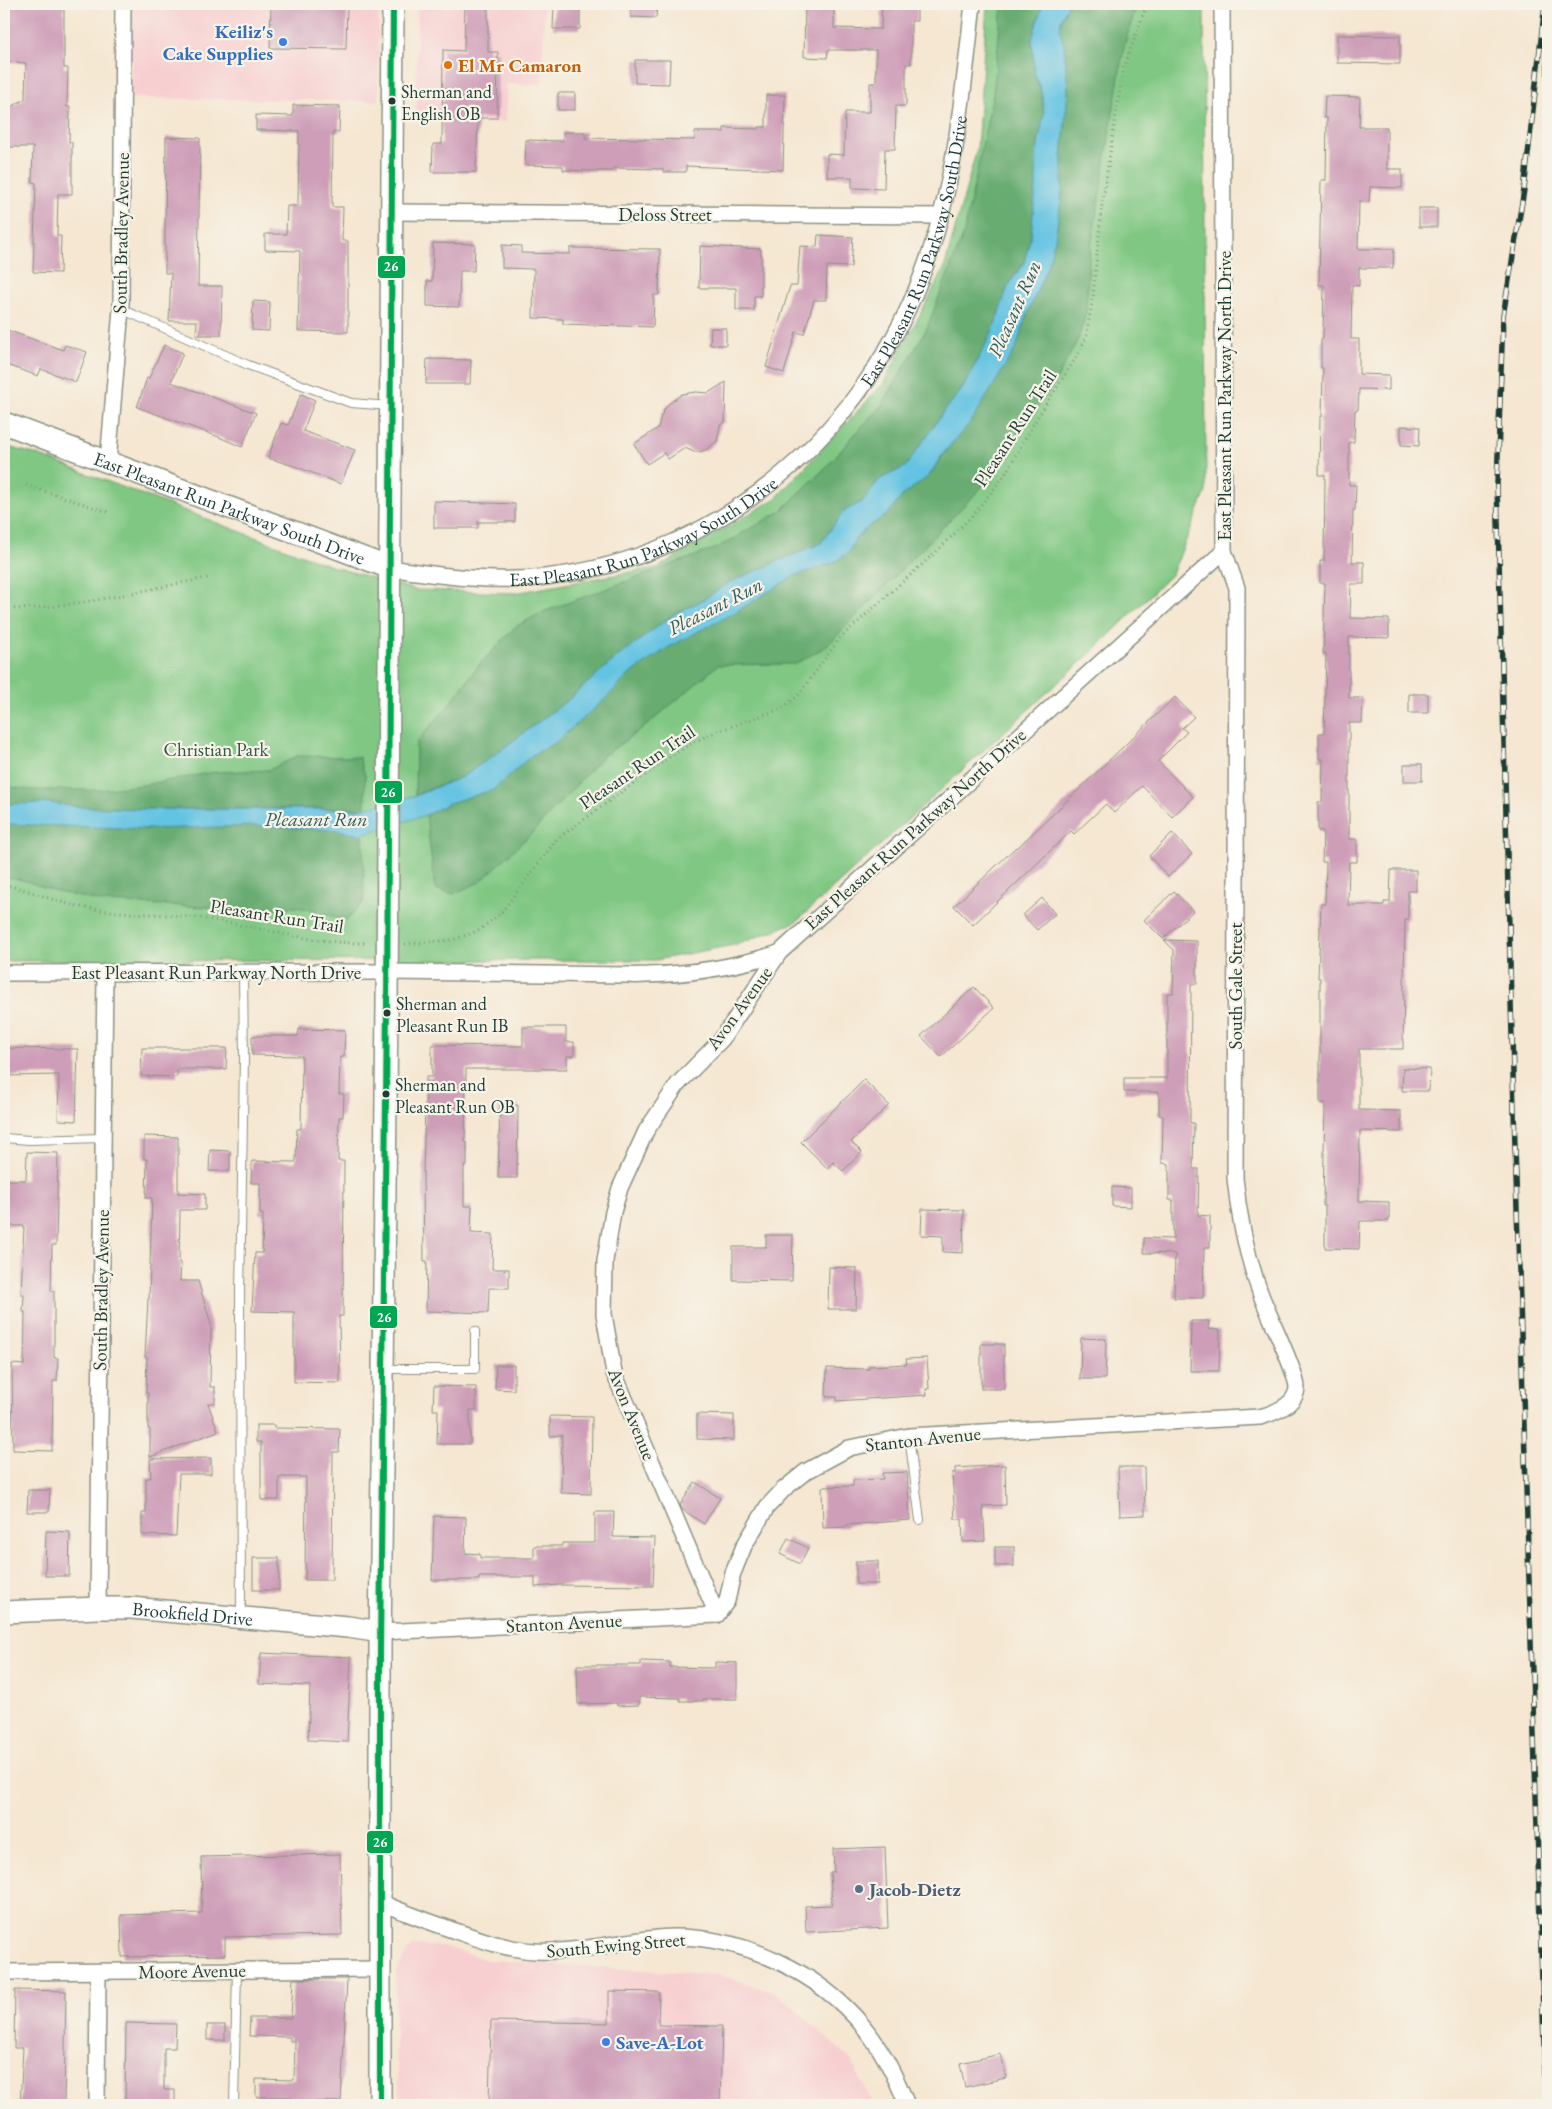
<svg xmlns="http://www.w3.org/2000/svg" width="1552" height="2109" viewBox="0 0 1552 2109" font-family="'EB Garamond',serif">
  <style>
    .built { fill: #f7cfd1 }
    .green { fill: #80c783; stroke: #50825c }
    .forest { fill: #68ac71; stroke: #447452 }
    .water { fill: #64c3e2; stroke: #42808b }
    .building { fill: #ce9eb8 }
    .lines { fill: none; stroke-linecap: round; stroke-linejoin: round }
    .lane-casing { stroke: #8a9283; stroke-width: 10 }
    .street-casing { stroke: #8a9283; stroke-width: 18 }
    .secondary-casing { stroke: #8a9283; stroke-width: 24 }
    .path { stroke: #8a9283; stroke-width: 3; stroke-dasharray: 1 4; stroke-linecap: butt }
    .lane { stroke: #fff; stroke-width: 8 }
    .street { stroke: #fff; stroke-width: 15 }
    .secondary { stroke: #fff; stroke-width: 21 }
    .rail-casing { stroke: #1f3d34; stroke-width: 5.5 }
    .rail { stroke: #f7f3e8; stroke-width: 4; stroke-dasharray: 11; stroke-linecap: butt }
    .bus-1-casing { stroke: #f7f3e8; stroke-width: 10 }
    .bus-1 { stroke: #00a651; stroke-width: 6 }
    .shop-dot { fill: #3f7fe0; stroke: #f7f3e8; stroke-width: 2 }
    .food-dot { fill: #e8710a; stroke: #f7f3e8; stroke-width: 2 }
    .bus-dot { fill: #1f3d34; stroke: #f7f3e8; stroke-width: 2 }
    .service-dot { fill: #5c6f8a; stroke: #f7f3e8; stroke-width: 2 }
    .labels { text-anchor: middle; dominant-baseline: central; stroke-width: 4.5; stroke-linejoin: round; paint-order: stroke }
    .bus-label { font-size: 18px; fill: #1f3d34; stroke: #f7f3e8; text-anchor: start }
    .shop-label { font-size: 19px; font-weight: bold; fill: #366cbe; stroke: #f7f3e8; text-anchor: end }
    .food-label { font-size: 19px; font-weight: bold; fill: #c56008; stroke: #f7f3e8; text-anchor: start }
    .street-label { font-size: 19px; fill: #1f3d34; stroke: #f7f3e8 }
    .park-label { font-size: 19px; fill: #325944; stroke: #f7f3e8 }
    .service-label { font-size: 19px; font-weight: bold; fill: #4e5e75; stroke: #f7f3e8; text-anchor: start }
    .water-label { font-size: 20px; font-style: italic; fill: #305e60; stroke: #f7f3e8 }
    .line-badge { stroke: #f7f3e8; stroke-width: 2 }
    .badge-label { font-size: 14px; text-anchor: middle; font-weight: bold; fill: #fff }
  </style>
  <rect width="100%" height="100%" fill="#f7f3e8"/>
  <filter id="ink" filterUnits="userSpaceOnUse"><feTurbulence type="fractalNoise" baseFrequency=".02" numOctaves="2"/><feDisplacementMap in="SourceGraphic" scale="10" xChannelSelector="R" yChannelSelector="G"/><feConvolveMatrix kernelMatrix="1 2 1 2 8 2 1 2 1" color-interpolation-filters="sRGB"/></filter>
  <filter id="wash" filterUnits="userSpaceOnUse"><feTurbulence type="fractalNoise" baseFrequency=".0096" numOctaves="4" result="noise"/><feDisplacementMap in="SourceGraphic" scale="20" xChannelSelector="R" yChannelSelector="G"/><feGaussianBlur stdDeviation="1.12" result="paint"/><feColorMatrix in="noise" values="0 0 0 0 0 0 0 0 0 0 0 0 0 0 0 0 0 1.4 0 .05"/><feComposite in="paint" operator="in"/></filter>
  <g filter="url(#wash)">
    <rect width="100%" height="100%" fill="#f5e7d2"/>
    <g class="built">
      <path d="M131,4H379L378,101L131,98Z"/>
      <path d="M417,4H544L542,84H506V122L416,119Z"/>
      <path d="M411,1946H443L488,1960L720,1975L779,1994L852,2061L873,2105H401L395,2047V1973Z"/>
    </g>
    <path class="green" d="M987,4H1204L1206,492L1172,574L1095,649L796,922L739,944L656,960L4,961V446L35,454L334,567L416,590L515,593L659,567L776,498L883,384L944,269L977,149Z"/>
    <g class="forest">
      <path d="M1002,4H1043L1032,40L1034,71L1042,95L1044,113L1036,156V185L1031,235L1024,263L1008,286L993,330L963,388L942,414L905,468L880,479L862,502L844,511L821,543L730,582L703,600L674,614L616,658L568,700L494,755L462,777L415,795L416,743L448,706L479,665L515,627L543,612L717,548L781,511L827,466L883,403L926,330L964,233L993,94Z"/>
      <path d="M1068,4H1137L1124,46L1089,259L1086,313L1078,339L1058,377L980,489L827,646L795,664L718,665L647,725L602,757L532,833L480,882L453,894L435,889L426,815L449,803L493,790L532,755L555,743L566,733L604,700L629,675L669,647L739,610L794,576L835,562L849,552L856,538L868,527L887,515L903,495L929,476L1016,348L1025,320L1048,264L1055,239L1062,194V157L1068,90L1064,45L1060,30L1061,20Z"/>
      <path d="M297,756L359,757L365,775V808L142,809L82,807L50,803L4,804V786L31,790H100L143,785L215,772L269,770Z"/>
      <path d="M4,824L150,829L256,826L337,830L359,835L363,834L364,901L346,921L315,910L294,907L245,909L103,902L54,891L23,880L4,877Z"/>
    </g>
    <path class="water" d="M1043,4H1068L1061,20L1060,30L1064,45L1068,90L1062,157V194L1055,239L1048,264L1025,320L1016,348L973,419L942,455L929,476L903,495L887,515L868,527L856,538L849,552L835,562L794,576L739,610L669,647L629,675L604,700L566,733L555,743L532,755L493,790L449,803L426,815L359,835L337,830L256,826L150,829L4,824V804L50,803L82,807L142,809H359L417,795L462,777L494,755L568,700L616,658L674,614L703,600L730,582L821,543L844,511L862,502L880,479L905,467L942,414L963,388L993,330L1008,286L1024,263L1031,235L1036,185V156L1044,113L1042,95L1034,71L1032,39Z"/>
    <g id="blocks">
      <g class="building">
        <path d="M4,4H64V68H68L67,107H70L69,142H72V194H58L57,236H61L60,273L33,272L36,183L32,182L33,147H8V125L4,117V111L25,99L26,63L4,62Z"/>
        <path d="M271,4H347L346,49L270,48Z"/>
        <path d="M465,4H488V52H498L497,118H478L476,172H432L433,144H442L443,50L464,51Z"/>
        <path d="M554,4H580V29H553Z"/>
        <path d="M631,4H657L656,18L631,17Z"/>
        <path d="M805,4H834V28L881,29L882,4H917V21H911V64H906V106H896L895,149H885L884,189L852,188V177H827V154L844,155L845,112H870V83H876V50H828L827,58L804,57Z"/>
        <path d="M1337,35L1400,36V64L1337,63Z"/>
        <path d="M635,60H670L669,84L635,83Z"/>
        <rect x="558" y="93" width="17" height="17"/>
        <path d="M766,95H785L783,170L686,166V172H663V169L613,168V171H592L563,170V166L525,165L526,140L563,141V132H585V138L694,140L695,132H724V128L759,129V127H766Z"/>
        <path d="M1325,96L1360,97L1359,127H1387V169H1402V188L1370,187L1369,202L1359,201L1358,249H1394L1393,268H1359V286L1352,285L1351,339H1359V374L1389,375V390L1359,389L1358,410H1355L1354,442H1349V485H1356L1355,510H1353L1352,562H1364V584H1351L1350,618L1389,619V638L1349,637V698H1363L1362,723H1349V839H1357V862H1349L1348,905H1384V902H1390L1391,870H1416V891H1408V920H1405L1403,1049H1359V1110L1401,1111V1132L1360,1131L1359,1201L1389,1202V1221H1360L1359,1249L1325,1248V1206H1323L1325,1103H1320V978H1318L1321,904H1325L1326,862H1322L1323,831H1318V802H1322L1323,759H1319V733H1324L1326,654H1323L1325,583H1320V561H1324L1325,475H1319L1320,417H1322L1323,368H1321V339H1323L1324,285H1319L1321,180H1326L1327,118H1324Z"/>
        <path d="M293,105L340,106L339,132H333L332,207H343L342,241H348V332L298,331L300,251L265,250V234H286L287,206H298L299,131L256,130V115L293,116Z"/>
        <path d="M166,137L200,138L198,286H222L221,335H196L197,321H169L171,273H165V235Z"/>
        <rect x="1419" y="208" width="18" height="19"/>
        <path d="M818,235L853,237L851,267L827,266L826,300H814L804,334L796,332L784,373L766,367L790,286H797L800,246L817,247Z"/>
        <path d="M433,243L475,244L474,271H460L459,307L427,306V281H432Z"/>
        <path d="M502,245L521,246V253L570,254V248L660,249L659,295H654L653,327L563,324V319L533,318L534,269L502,268Z"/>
        <path d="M700,246L761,249V296H754V310H736V288H699Z"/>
        <path d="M253,301L270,302L269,331L252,330Z"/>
        <path d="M711,328H726V345H710Z"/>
        <path d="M4,329L63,350L65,345L87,352L76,382L41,369L38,376L4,364Z"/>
        <path d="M164,345L183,353L171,382L256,413L242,447L219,437L137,407L147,378H149Z"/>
        <path d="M427,359L471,360L470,384H426Z"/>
        <path d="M726,382L725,422L720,425L717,441L706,450L699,452H694L685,448L668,459L664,453L647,464L634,444L658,428L661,416L667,405L682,394L696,392L708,393Z"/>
        <path d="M301,394L315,400L303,431L355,450L341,484L294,466L268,458L281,423L288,425Z"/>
        <path d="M1401,426L1420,427L1419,446L1401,445Z"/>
        <path d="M434,501L515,504V522H478V528H434Z"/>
        <rect x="1409" y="694" width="19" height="19"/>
        <path d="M1175,697L1194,717L1182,728L1187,732L1158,761L1193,797L1172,817L1142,786L1114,813L1106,804L1074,834L1071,831L973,925L954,906L1016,847L1017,848L1050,817Z"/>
        <rect x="1404" y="764" width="18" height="17"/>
        <path d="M1172,833L1192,854L1168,877L1149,856Z"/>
        <path d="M1174,891L1193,911L1163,939L1144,920Z"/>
        <path d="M1042,898L1055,914L1037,930L1023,915Z"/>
        <path d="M1164,940L1197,941V984H1191L1190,1123H1194L1193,1169H1199L1198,1215L1210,1216V1247H1204L1203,1298H1174L1175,1254L1144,1253V1238L1173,1239V1200H1169V1164L1162,1163L1163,1116L1159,1115V1092H1124V1078H1167V993H1173L1174,950Z"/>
        <path d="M974,987L994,1008L941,1057L921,1036Z"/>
        <path d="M523,1027H566V1042H574V1056H567V1069H466L465,1142H467V1166H464V1206H472L471,1233L493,1234L492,1269H509V1288H489L488,1313L426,1311L427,1261H424L423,1174L426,1077H432V1045L523,1046Z"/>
        <path d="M299,1029L345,1030L344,1057H340L339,1094H344L343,1117H339L338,1161H344L343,1316H339L340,1383L294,1382V1312L252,1311L255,1253H262L263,1214H260V1183H251L252,1161L295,1162L296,1160L297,1129H301L302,1056L252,1055V1036H298Z"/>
        <path d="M4,1048L78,1049L76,1121L58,1120L59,1075L4,1076Z"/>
        <path d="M142,1048H227L226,1069H177V1077L141,1076Z"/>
        <path d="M1403,1068L1430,1069L1429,1091H1402Z"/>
        <path d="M864,1080L889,1105L851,1142L862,1152L843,1171L833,1162L827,1168L801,1142Z"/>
        <path d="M500,1105H518L517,1178H498Z"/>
        <path d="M144,1136L178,1137V1193L205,1194V1210H180L179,1263H181L180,1281H198L211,1324L210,1387H215V1403H208L218,1431L150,1457V1429H148V1393H146L147,1357H145L148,1299H149L152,1198H146L147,1159H144Z"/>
        <path d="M210,1150L230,1151V1171H209Z"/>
        <path d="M27,1152L58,1153L56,1245H52L51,1291H54V1358H58L57,1381H53L52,1451L13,1450L12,1364L24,1365L25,1312H23L24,1294H21L24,1226H4V1180H26Z"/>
        <path d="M1112,1187L1131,1188V1207L1112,1206Z"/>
        <path d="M922,1209L964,1210L963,1253L943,1252V1236L921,1235Z"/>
        <path d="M766,1235H793L792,1281L733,1280V1247H766Z"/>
        <path d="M829,1267L857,1268L856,1309H828Z"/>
        <path d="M1191,1321H1209L1208,1329L1220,1330L1219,1371H1190Z"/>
        <path d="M1081,1338L1106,1339L1105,1379H1080Z"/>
        <rect x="981" y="1344" width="23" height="45"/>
        <path d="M927,1358L929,1389H926L927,1395L837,1401V1397H826L827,1368L869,1369V1366L907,1364L906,1359Z"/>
        <path d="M496,1365H514V1390L495,1389Z"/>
        <path d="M434,1386L476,1387V1410H470V1444H437L438,1410H433Z"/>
        <path d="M697,1414L734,1415V1440L697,1439Z"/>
        <path d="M550,1416L592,1417L591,1494L561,1493L562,1435L550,1436Z"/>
        <path d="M256,1425H274V1428L340,1429L339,1452H333L332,1580H305L306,1477H279V1500H261V1442H256Z"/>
        <path d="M211,1458V1474H179L176,1536L142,1535V1513H146V1478H151L150,1459Z"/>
        <path d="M1005,1465L1006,1505L983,1506L985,1541L963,1542L962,1519H955L952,1473H955V1468Z"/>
        <path d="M1118,1467H1144L1145,1515L1120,1516Z"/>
        <path d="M907,1472L910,1520L847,1525V1527L823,1528L822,1487L853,1486V1480L883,1479L882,1473Z"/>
        <path d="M695,1482L720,1498L704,1524L683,1510L680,1505Z"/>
        <path d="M28,1490H50L49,1512H27Z"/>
        <path d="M595,1512H614L613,1537L655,1538L653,1586L558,1585L535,1587V1577H479V1580H432L434,1516L466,1517L465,1553L480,1554V1558H534V1546H562V1543H595Z"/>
        <path d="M46,1531L70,1532L69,1576H45Z"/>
        <path d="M788,1538L808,1548L800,1564L780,1554Z"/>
        <rect x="995" y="1547" width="19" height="19"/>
        <rect x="253" y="1558" width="26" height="32"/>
        <rect x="856" y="1561" width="22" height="23"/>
        <path d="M261,1653L351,1657L347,1742L308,1740L310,1686L259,1684Z"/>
        <path d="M641,1661L670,1662V1667L715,1668V1662L737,1663V1699H703V1701H680V1698L639,1697V1705L617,1706V1703L578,1704L577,1665H641Z"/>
        <path d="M885,1847L888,1928L806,1932L805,1906L832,1905L830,1872H834L833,1849Z"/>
        <path d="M340,1854L342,1935L225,1937V1955L122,1957L121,1915L202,1913L201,1857Z"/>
        <path d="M293,1979H347L341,2102L292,2101V2097H256V2079L294,2080L295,2041H290V2037L249,2036L250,2018H291Z"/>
        <path d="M15,1990L66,1991L64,2105H20L23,2048H14Z"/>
        <path d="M609,1991L659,1992L658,2025L722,2026L720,2105H489L491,2021L609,2023Z"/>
        <path d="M126,2023L176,2024L175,2048H164V2090H175V2105H125Z"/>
        <rect x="207" y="2025" width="18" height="15"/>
        <path d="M1001,2054L1006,2078L965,2087L960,2063Z"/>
      </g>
    </g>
  </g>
  <g filter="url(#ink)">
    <use href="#blocks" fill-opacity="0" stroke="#8a9283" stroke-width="1"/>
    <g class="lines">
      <defs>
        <g id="lane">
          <path d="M121,309L248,365L351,403L390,406"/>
          <path d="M4,1138L29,1140L103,1138"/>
          <path d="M384,1369H475V1331"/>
          <path d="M909,1436L920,1520"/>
          <path d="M241,1617L240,1295L244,1059L243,972"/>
          <path d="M234,2105L237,1970"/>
        </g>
        <g id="street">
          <path d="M390,212L941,216"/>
          <path d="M108,462L121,309L123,4"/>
          <path id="s1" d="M390,568C440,576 494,583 545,577C722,557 868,431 926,264C956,181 963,91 973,4"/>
          <path d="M4,973L387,972L628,975C635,976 640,975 647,975C692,974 735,967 779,953L1224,551L1222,4"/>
          <path d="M98,1608L105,972"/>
          <path d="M717,1615L614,1373L604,1314L605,1261L613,1212L620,1188L646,1131L678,1084L722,1039L779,953"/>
          <path d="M381,1632L717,1615L727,1601L733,1573L744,1546L767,1507L784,1489L805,1472L849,1448L909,1436L1260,1417C1274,1413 1296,1405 1297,1388C1297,1382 1294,1375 1292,1369C1283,1344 1271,1320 1261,1295C1247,1257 1239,1219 1235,1178L1237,588L1224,551"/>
          <path d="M380,1902C402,1912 425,1920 447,1928C476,1938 504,1949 535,1951C581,1954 628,1938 674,1937C744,1937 818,1972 863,2026C883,2050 896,2077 907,2105"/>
          <path d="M4,1972L380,1969"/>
          <path d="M97,2105L98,1972"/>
        </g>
        <g id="secondary">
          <path id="s2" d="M4,423L390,568"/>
          <path id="s3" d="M4,1612L98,1608H131L348,1627L381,1632"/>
          <path d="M380,2105V1651L387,1006L393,4"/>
        </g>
      </defs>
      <use href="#lane" class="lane-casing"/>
      <use href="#street" class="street-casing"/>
      <use href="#secondary" class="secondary-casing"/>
      <g class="path">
        <path d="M26,485L111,513"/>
        <path d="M4,609C73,609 143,590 211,577"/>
        <path d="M4,885C29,889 52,901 77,906C122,916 168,912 214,920C266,929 315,944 368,943"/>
        <path d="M405,944L452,940L478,931L500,914L557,839L671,756L694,742L715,732L781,709L797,697L841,637L937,551L974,514L1004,476L1037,418L1077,356L1086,337L1093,297L1101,212L1123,69L1147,4"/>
      </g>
      <use href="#lane" class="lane"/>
      <use href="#street" class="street"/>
      <use href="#secondary" class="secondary"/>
      <defs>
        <g id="rail">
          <path d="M1545,4L1524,190L1503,316L1497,484L1515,1147L1546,2105"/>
          <path d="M1547,41L1548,84"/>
        </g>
      </defs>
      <use href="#rail" class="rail-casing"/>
      <use href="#rail" class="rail"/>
      <defs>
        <path id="bus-1" d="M380,2105V1651L387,1006L393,4"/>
      </defs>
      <use href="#bus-1" class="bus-1-casing"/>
      <use href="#bus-1" class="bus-1"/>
    </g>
  </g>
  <g class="shop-dot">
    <circle cx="283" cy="42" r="5"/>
    <circle cx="606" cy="2042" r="5"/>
  </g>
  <circle class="food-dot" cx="448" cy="65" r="5"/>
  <g class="bus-dot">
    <circle cx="392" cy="101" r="4.5"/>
    <circle cx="387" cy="1013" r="4.5"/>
    <circle cx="386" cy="1094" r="4.5"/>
  </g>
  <circle class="service-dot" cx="859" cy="1889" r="5"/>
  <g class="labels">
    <g class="bus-label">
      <text x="401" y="91">Sherman and<tspan x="401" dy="22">English OB</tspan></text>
      <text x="396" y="1003">Sherman and<tspan x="396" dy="22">Pleasant Run IB</tspan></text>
      <text x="395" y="1084">Sherman and<tspan x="395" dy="22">Pleasant Run OB</tspan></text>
    </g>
    <g class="shop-label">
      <text x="273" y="31">Keiliz's<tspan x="273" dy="22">Cake Supplies</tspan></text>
      <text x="616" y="2042" text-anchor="start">Save-A-Lot</text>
    </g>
    <g class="food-label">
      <text x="458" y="65">El Mr Camaron</text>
    </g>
    <g class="street-label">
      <text x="665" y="214">Deloss Street</text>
      <text transform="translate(121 233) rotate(-89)">South Bradley Avenue</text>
      <text stroke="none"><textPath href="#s1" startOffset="684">East Pleasant Run Parkway South Drive</textPath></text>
      <text transform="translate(1224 396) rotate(-90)">East Pleasant Run Parkway North Drive</text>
      <text transform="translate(1015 428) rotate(-57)">Pleasant Run Trail</text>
      <text stroke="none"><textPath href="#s2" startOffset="241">East Pleasant Run Parkway South Drive</textPath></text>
      <text stroke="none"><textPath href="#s1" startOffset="264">East Pleasant Run Parkway South Drive</textPath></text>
      <text transform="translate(637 767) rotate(-34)">Pleasant Run Trail</text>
      <text transform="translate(915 829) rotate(-42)">East Pleasant Run Parkway North Drive</text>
      <text transform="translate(277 916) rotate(9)">Pleasant Run Trail</text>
      <text x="216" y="972">East Pleasant Run Parkway North Drive</text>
      <text transform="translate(1235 986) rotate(-90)">South Gale Street</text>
      <text transform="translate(739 1008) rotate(-54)">Avon Avenue</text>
      <text transform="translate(101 1290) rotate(-89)">South Bradley Avenue</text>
      <text transform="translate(632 1414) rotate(68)">Avon Avenue</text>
      <text transform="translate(923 1439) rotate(-6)">Stanton Avenue</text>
      <text stroke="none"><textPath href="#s3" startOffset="189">Brookfield Drive</textPath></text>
      <text transform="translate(564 1623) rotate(-3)">Stanton Avenue</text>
      <text transform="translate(616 1945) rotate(-5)">South Ewing Street</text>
      <text transform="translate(192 1971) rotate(-1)">Moore Avenue</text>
    </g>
    <g class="park-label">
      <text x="216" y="749">Christian Park</text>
    </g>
    <g class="service-label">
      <text x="869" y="1889">Jacob-Dietz</text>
    </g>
    <g class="water-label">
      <text transform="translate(1014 309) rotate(-66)">Pleasant Run</text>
      <text transform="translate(715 606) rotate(-27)">Pleasant Run</text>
      <text x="316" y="819">Pleasant Run</text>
    </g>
  </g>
  <g class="line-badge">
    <rect x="377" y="255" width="29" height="24" rx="5" fill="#00a651"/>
    <rect x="374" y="780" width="29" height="24" rx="5" fill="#00a651"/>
    <rect x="369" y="1305" width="29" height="24" rx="5" fill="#00a651"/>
    <rect x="366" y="1830" width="28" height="24" rx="5" fill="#00a651"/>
  </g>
  <g class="badge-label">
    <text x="391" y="271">26</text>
    <text x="388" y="797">26</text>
    <text x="384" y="1322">26</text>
    <text x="380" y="1847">26</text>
  </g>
  <rect width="1552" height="2109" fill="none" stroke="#f7f3e8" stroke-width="20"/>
</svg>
